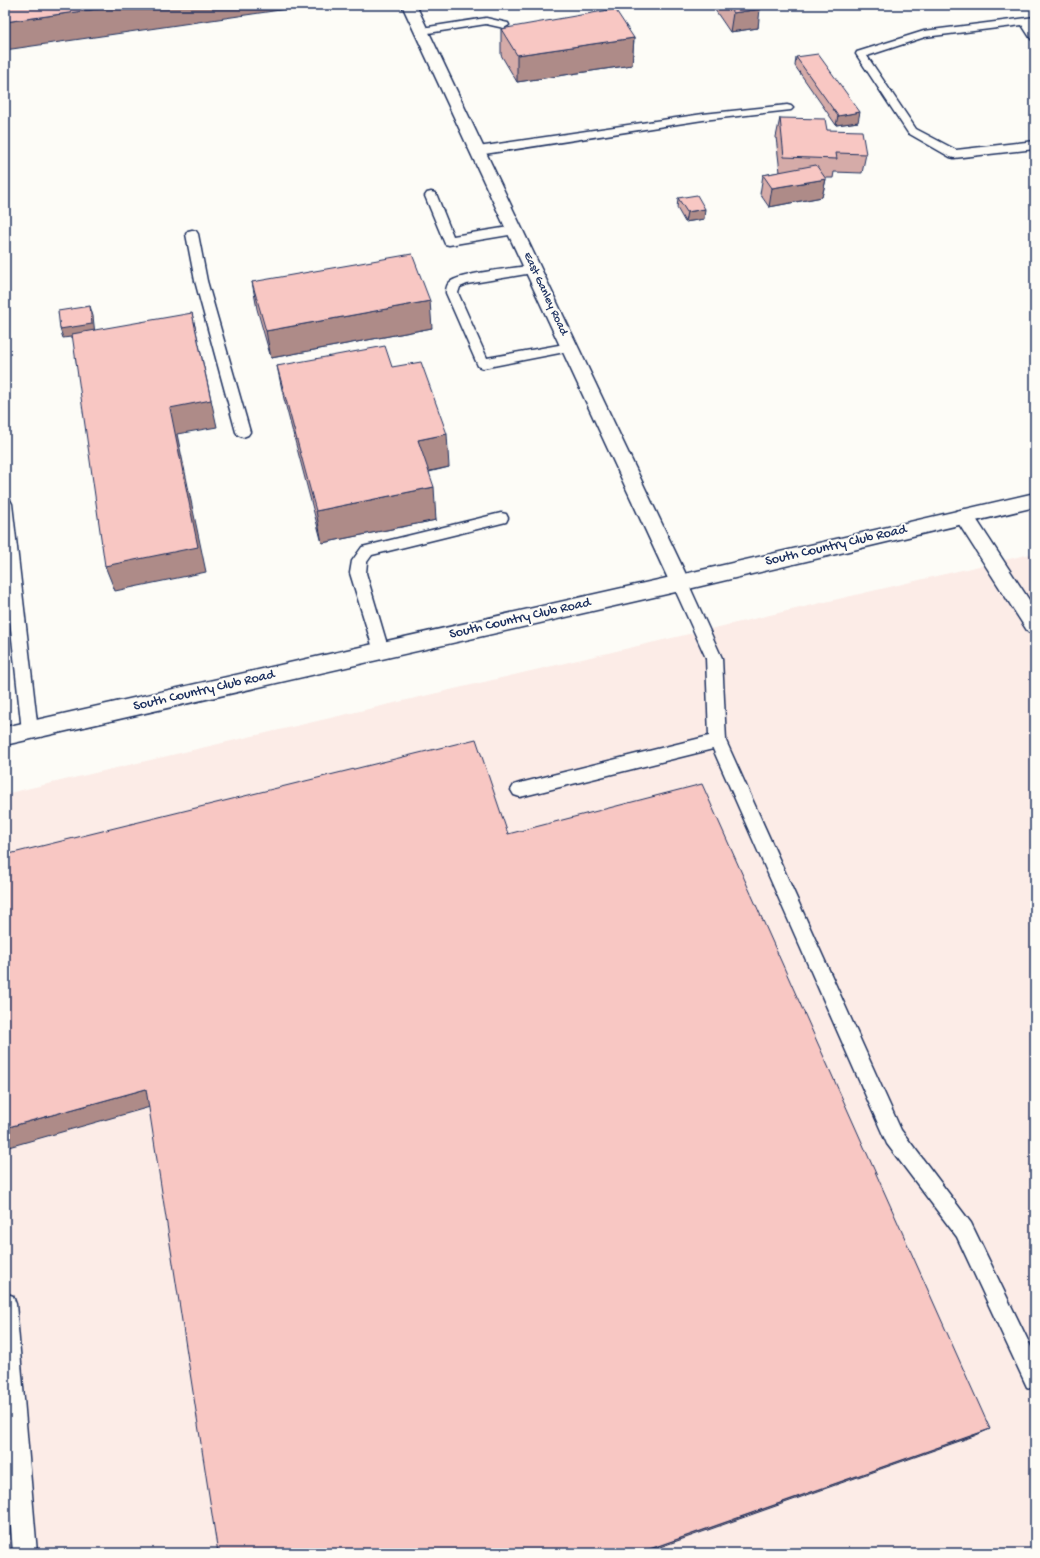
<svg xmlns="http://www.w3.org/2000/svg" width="1040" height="1558" viewBox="0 0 1040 1558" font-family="'Gochi Hand',sans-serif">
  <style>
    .built { fill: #fcece7 }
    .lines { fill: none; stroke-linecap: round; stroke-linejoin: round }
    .service-casing { stroke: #1b2f5e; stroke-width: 3 }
    .minor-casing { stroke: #1b2f5e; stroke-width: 3 }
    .tertiary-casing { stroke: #1b2f5e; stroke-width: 3 }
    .service { fill: #fdfcf7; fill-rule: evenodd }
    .minor { fill: #fdfcf7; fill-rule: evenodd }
    .tertiary { fill: #fdfcf7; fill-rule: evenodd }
    .wall { fill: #d5aba8; stroke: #1b2f5e }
    .shaded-wall { fill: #ae8b88; stroke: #1b2f5e }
    .building { fill: #f8c7c3; stroke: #1b2f5e }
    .labels { text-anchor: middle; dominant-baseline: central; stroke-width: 4; stroke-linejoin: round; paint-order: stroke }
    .far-street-label { font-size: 12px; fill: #1b2f5e; stroke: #fdfcf7 }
    .street-label { font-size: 14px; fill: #1b2f5e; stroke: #fdfcf7 }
  </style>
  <rect width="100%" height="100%" fill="#fdfcf7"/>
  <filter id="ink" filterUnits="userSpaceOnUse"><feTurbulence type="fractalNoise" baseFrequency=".025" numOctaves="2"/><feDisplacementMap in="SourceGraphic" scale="8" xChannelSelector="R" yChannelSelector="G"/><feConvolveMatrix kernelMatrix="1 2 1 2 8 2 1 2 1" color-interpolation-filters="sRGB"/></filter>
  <g filter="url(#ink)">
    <path class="built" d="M1035,553V1553H5V794Z"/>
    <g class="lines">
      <defs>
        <g id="service">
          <path d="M1035,17V23L1032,24L1035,28V40L1031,39L1022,25L925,37L867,56L916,129L956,150L1035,141V149L954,158L950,157L908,133L856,54L857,52L924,31Z"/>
          <path d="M486,18L508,23L509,25L504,28L486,24L422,34L417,31L422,28Z"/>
          <path d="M787,105L791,106L793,108L791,110L703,120L478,155L474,154L472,151L474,148L478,147L703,114Z"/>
          <path d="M431,192L435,193L437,196L453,236L515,226L519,227L521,230L519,233L515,234L449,245L445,244L425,196L427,193Z"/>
          <path d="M192,230L196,231L198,234L207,281L250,432L248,435L243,437L238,435L236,432L195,281L186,234L188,231Z"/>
          <path d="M533,265L538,266L539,269L538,272L467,284L460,287L458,293L487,358L570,343L575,344L577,347L575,350L570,351L483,368L478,366L446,293C446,289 447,284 450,282C462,273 516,268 533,265Z"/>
          <path d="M5,499L10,500L12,504L38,731L36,736L30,738L24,736L22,731L5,573Z"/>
          <path d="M501,513L506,514L508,518L506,522L372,555L367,562L366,573L389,651L387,655L381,657L375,655L350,573L352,561L362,547Z"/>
          <path d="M680,577L685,579L688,583L722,658L726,741L901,1130L971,1223L1035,1355V1390L1027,1387L957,1237L887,1144L713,749L520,797L514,795L511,790L514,785L520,783L709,736L706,658L672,583L675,579Z"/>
          <path d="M5,1293L13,1296L16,1304L37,1553H13L5,1444Z"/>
        </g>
        <g id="minor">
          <path d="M402,5H416L690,583L687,588L680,591L673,588L670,583Z"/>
          <path d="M964,509L971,511L1035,609V634L1028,632L957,521L954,516L957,511Z"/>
        </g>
        <path id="tertiary" d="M1035,493V507L680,591L5,745V727L680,575Z"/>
      </defs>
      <use href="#service" class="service-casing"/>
      <use href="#minor" class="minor-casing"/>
      <use href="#tertiary" class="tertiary-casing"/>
      <use href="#service" class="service"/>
      <use href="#minor" class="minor"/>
      <use href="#tertiary" class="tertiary"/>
    </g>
    <g class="wall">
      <path d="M716,5H758V28L730,32L715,10Z"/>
      <path d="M501,29L634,38L632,65L517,82L501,55Z"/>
      <path d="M796,57L858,122L836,125L795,66Z"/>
      <path d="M780,118L827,130L866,154L862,173L834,172L833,178H825L826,179L822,197L769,207L760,194L763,175L780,172L776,137Z"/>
      <path d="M678,198L704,219L685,222L677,208Z"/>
      <path d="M252,282L432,328L271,358L257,309Z"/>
      <path d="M277,366L392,367L449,467L429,472L436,520L322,543L284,399Z"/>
    </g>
    <g class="shaded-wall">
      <path d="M125,5H286L287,9L5,50V22Z"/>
      <path d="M760,9L758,28L730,32L733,13Z"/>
      <path d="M634,38L632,65L517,82V55Z"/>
      <path d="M860,112L858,122L836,125L838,116Z"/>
      <path d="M826,179L822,197L769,207L772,188Z"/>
      <path d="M705,209L704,219L685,222L687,212Z"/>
      <path d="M430,301L432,328L271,358L266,331Z"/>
      <path d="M90,306L93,316L95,334L63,338L60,329Z"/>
      <path d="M192,313L198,340L217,427L177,434L206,572L115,591L105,566L170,408Z"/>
      <path d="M447,434L449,467L421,473L418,440Z"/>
      <path d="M434,487L436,520L322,543L316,511Z"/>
      <path d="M146,1089L157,1105L5,1148V1128Z"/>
      <path d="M990,1429L974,1436L643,1553H638Z"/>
    </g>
    <g class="building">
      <path d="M5,5H125L5,22Z"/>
      <path d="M727,5H758L760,9L733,13Z"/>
      <path d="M615,9L634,38L517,55L501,29Z"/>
      <path d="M818,54L860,112L838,116L796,57Z"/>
      <path d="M780,118L825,119L827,130L862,131L866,154L836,153L837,159L784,157Z"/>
      <path d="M816,165L826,179L772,188L763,175Z"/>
      <path d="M697,195L705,209L687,212L678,198Z"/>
      <path d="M412,254L430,301L266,331L252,282Z"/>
      <path d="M90,306L92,324L60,329L58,311Z"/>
      <path d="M192,313L211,400L170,408L198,547L105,566L72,334Z"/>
      <path d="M385,346L392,367L421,362L447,434L418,440L434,487L316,511L277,366Z"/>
      <path d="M476,739L508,834L702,784L990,1429L638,1553H218L146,1089L5,1128V855Z"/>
    </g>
  </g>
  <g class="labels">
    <g class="far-street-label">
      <text transform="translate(545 294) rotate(65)">East Ganley Road</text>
    </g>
    <g class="street-label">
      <text transform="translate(836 546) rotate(-13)">South Country Club Road</text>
      <text transform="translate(520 619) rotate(-13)">South Country Club Road</text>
      <text transform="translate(204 691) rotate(-13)">South Country Club Road</text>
    </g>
  </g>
  <rect width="1040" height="1558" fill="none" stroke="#fdfcf7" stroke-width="20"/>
  <rect x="10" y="10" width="1020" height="1538" fill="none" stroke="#1b2f5e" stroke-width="1.5" filter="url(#ink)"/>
</svg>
